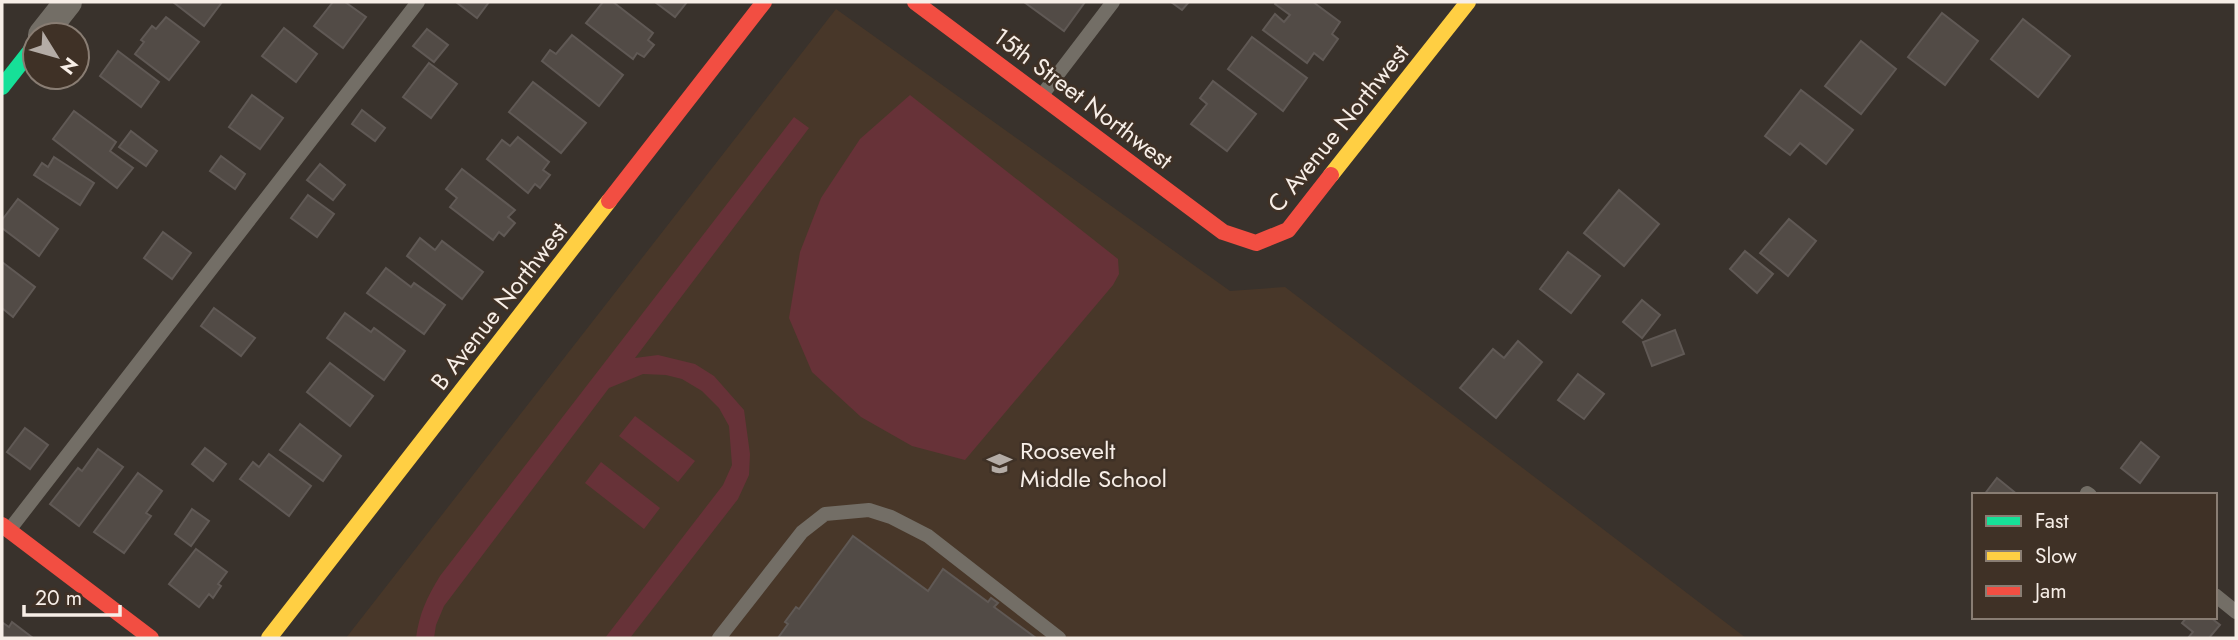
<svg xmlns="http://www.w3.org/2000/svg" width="2238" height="640" viewBox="0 0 2238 640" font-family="Jost,sans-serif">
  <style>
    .built { fill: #483729 }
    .green { fill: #673238 }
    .building { fill: #524b46; stroke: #605955; stroke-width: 2 }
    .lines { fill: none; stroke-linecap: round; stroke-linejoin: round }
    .lane { stroke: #736e66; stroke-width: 14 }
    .street { stroke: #736e66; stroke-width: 28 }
    .fast { stroke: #16e098; stroke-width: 16 }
    .slow { stroke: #ffcf43; stroke-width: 16 }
    .jam { stroke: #f24e42; stroke-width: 16 }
    .labels { text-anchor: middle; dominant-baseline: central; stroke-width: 5; stroke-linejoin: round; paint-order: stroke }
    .street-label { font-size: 24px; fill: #f7eee7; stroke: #3f3126 }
    .poi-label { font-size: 24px; fill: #f7eee7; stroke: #3f3126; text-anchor: start }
  </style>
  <rect width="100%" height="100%" fill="#39322c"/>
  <path class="built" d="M836,9L1230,291L1285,287L1746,638H346Z"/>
  <g class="green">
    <path d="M910,95L1118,259L1119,274L1113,285L965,460L912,446L861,417L812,372L789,318L800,252L821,198L860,139Z"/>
    <path d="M794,117L809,128L635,358L658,355L695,364L714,376L744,410L750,454L749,475L738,499L630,638H605L723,485L732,465L729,426L719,408L702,391L682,379L666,375L643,374L609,388L444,606L436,625L434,638H416C419,614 427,597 440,576Z"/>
    <path d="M635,416L695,461L678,482L619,436Z"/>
    <path d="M601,462L660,508L644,529L585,483Z"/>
  </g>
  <g class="building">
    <path d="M173,2H222L204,26Z"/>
    <path d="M333,2H345L366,17L343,48L314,26Z"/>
    <path d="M456,2H489L477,18Z"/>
    <path d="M603,2H613L653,33L648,40L654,45L644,57L637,53L633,59L586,23Z"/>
    <path d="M655,2H687L675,17Z"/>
    <path d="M1024,2H1085L1064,31Z"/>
    <path d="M1171,2H1189L1182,10Z"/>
    <path d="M1276,2H1313L1340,22L1332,34L1338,39L1323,60L1314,53L1307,63L1263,30L1275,14L1284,22L1290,15L1275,4Z"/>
    <path d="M1942,13L1978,41L1945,85L1908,57Z"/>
    <path d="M166,17L199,42L169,80L135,54L144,42L141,40L152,26L156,29Z"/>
    <path d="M2023,19L2070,56L2038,97L1991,59Z"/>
    <path d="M284,28L317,54L296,82L262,56Z"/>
    <path d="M427,29L448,45L434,62L413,46Z"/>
    <path d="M572,35L623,75L599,106L542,61L550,50L556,54Z"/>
    <path d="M1252,37L1307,78L1283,111L1228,69Z"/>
    <path d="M1861,41L1896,69L1861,114L1825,86Z"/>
    <path d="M118,51L159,82L141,107L100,76Z"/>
    <path d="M429,63L457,84L431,118L403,97Z"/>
    <path d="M1213,81L1256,114L1227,151L1191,124L1207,104L1200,98Z"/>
    <path d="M533,82L586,123L561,153L509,112Z"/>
    <path d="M1801,90L1853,130L1826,164L1800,143L1790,155L1765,136Z"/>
    <path d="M252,95L283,118L260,149L229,127Z"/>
    <path d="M362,110L385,128L375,141L352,124Z"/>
    <path d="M74,111L116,142L110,151L133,168L117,188L53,139Z"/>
    <path d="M131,131L157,151L146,166L119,147Z"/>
    <path d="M518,137L549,162L543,170L550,175L540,188L535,184L528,193L487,159L502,140L510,146Z"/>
    <path d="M221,156L245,174L235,189L210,171Z"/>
    <path d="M54,157L94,183L80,205L34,175L42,163L48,167Z"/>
    <path d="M320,164L345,185L333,200L307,180Z"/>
    <path d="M462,169L515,210L508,217L515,223L504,236L499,232L493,240L450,207L457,198L446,189Z"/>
    <path d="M1619,190L1659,224L1624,266L1584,233Z"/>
    <path d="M308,195L334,214L317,237L291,218Z"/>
    <path d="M18,199L58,229L39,256L2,228V220Z"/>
    <path d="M1789,219L1816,241L1788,276L1760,253Z"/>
    <path d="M163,232L191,253L172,279L144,258Z"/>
    <path d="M420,238L435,250L442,241L483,272L462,299L407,256Z"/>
    <path d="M1745,251L1773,274L1757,293L1730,269Z"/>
    <path d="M1568,252L1600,276L1571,313L1540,289Z"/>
    <path d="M2,262L35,287L13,317L2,308Z"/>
    <path d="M386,268L411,287L414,283L445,305L424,334L367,293Z"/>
    <path d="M1642,300L1660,315L1642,338L1623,322Z"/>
    <path d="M214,308L255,338L241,356L201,326Z"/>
    <path d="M345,313L371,332L374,328L405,351L384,380L327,338Z"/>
    <path d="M1675,330L1684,354L1652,366L1643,342Z"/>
    <path d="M1518,341L1542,362L1496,418L1460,388L1493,349L1504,358Z"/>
    <path d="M330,363L373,396L350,426L307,392Z"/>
    <path d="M1578,374L1604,394L1584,419L1558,400Z"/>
    <path d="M300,424L341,456L323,481L280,450Z"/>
    <path d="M25,428L48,445L30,469L7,452Z"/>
    <path d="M2141,442L2159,457L2140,483L2121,468Z"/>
    <path d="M205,448L226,464L213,481L192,464Z"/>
    <path d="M98,449L123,467L79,526L50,504L78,468L82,471Z"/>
    <path d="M269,454L311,486L289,516L240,479L253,462L259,467Z"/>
    <path d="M138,473L162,491L146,513L151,516L124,553L94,532Z"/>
    <path d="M1997,478L2018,495H1984Z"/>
    <path d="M192,509L209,521L191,546L175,534Z"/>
    <path d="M853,536L928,591L943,569L988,602L991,598L998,603L994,607L1036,638H778L788,624L785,622L796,607L799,609Z"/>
    <path d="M196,549L227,572L218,584L221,586L213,598L209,594L199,607L169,584Z"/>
    <path d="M2187,617H2210L2220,625L2209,638H2188L2193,632L2182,623Z"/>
    <path d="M12,622L33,638H2V625L3,623L9,627Z"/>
  </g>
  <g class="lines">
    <g class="lane">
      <path d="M1042,95L1113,2"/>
      <path d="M2087,493L2090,495"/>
      <path d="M10,529L418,2"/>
      <path d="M2215,595L2236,612"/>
      <path d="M719,638L802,532L825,514L869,510L891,517L928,536L1059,638"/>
    </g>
    <path class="street" d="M42,35L68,2"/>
    <path class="fast" d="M2,87L35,45"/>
    <g class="slow">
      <path d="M1331,175L1468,2"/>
      <path d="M269,638L609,201"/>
    </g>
    <g class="jam">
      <path d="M915,2L1223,232L1256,243L1288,230L1331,175"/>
      <path d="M609,201L764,2"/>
      <path d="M2,525L151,638"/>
    </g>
  </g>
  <defs>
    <symbol id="school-bare" viewBox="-9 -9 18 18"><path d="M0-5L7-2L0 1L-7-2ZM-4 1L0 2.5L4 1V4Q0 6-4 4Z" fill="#b4aca6" stroke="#3f3126" stroke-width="2.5" paint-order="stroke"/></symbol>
  </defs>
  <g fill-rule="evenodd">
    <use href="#school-bare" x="982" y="446" width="35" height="35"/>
  </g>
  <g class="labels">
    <g class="street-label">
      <text transform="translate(1083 98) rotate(37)">15th Street Northwest</text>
      <text transform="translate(1338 128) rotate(-51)">C Avenue Northwest</text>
      <text transform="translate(499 306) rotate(-52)">B Avenue Northwest</text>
    </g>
    <g class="poi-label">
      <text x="1020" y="450">Roosevelt<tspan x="1020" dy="28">Middle School</tspan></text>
    </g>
  </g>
  <rect width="2238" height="640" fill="none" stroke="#f7eee7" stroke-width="7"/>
  <rect x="1972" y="493" width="245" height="126" fill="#3f3126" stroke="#897d73" stroke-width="2"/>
  <rect x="1986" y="516" width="35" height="10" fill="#16e098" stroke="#897d73" stroke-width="2"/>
  <text x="2035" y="528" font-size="21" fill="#f7eee7">Fast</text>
  <rect x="1986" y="551" width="35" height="10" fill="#ffcf43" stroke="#897d73" stroke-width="2"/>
  <text x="2035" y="563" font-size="21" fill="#f7eee7">Slow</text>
  <rect x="1986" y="586" width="35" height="10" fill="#f24e42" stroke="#897d73" stroke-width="2"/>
  <text x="2035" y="598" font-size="21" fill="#f7eee7">Jam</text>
  <g transform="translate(56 56) rotate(127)"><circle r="33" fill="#3f3126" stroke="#897d73" stroke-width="2"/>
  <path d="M0-5L12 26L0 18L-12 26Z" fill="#b4aca6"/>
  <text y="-10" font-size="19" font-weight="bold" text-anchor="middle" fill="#f7eee7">N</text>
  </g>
  <path d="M24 605v10h96v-10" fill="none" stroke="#f7eee7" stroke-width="3.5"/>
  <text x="35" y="605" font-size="21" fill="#f7eee7" stroke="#3f3126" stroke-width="5" paint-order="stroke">20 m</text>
</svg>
